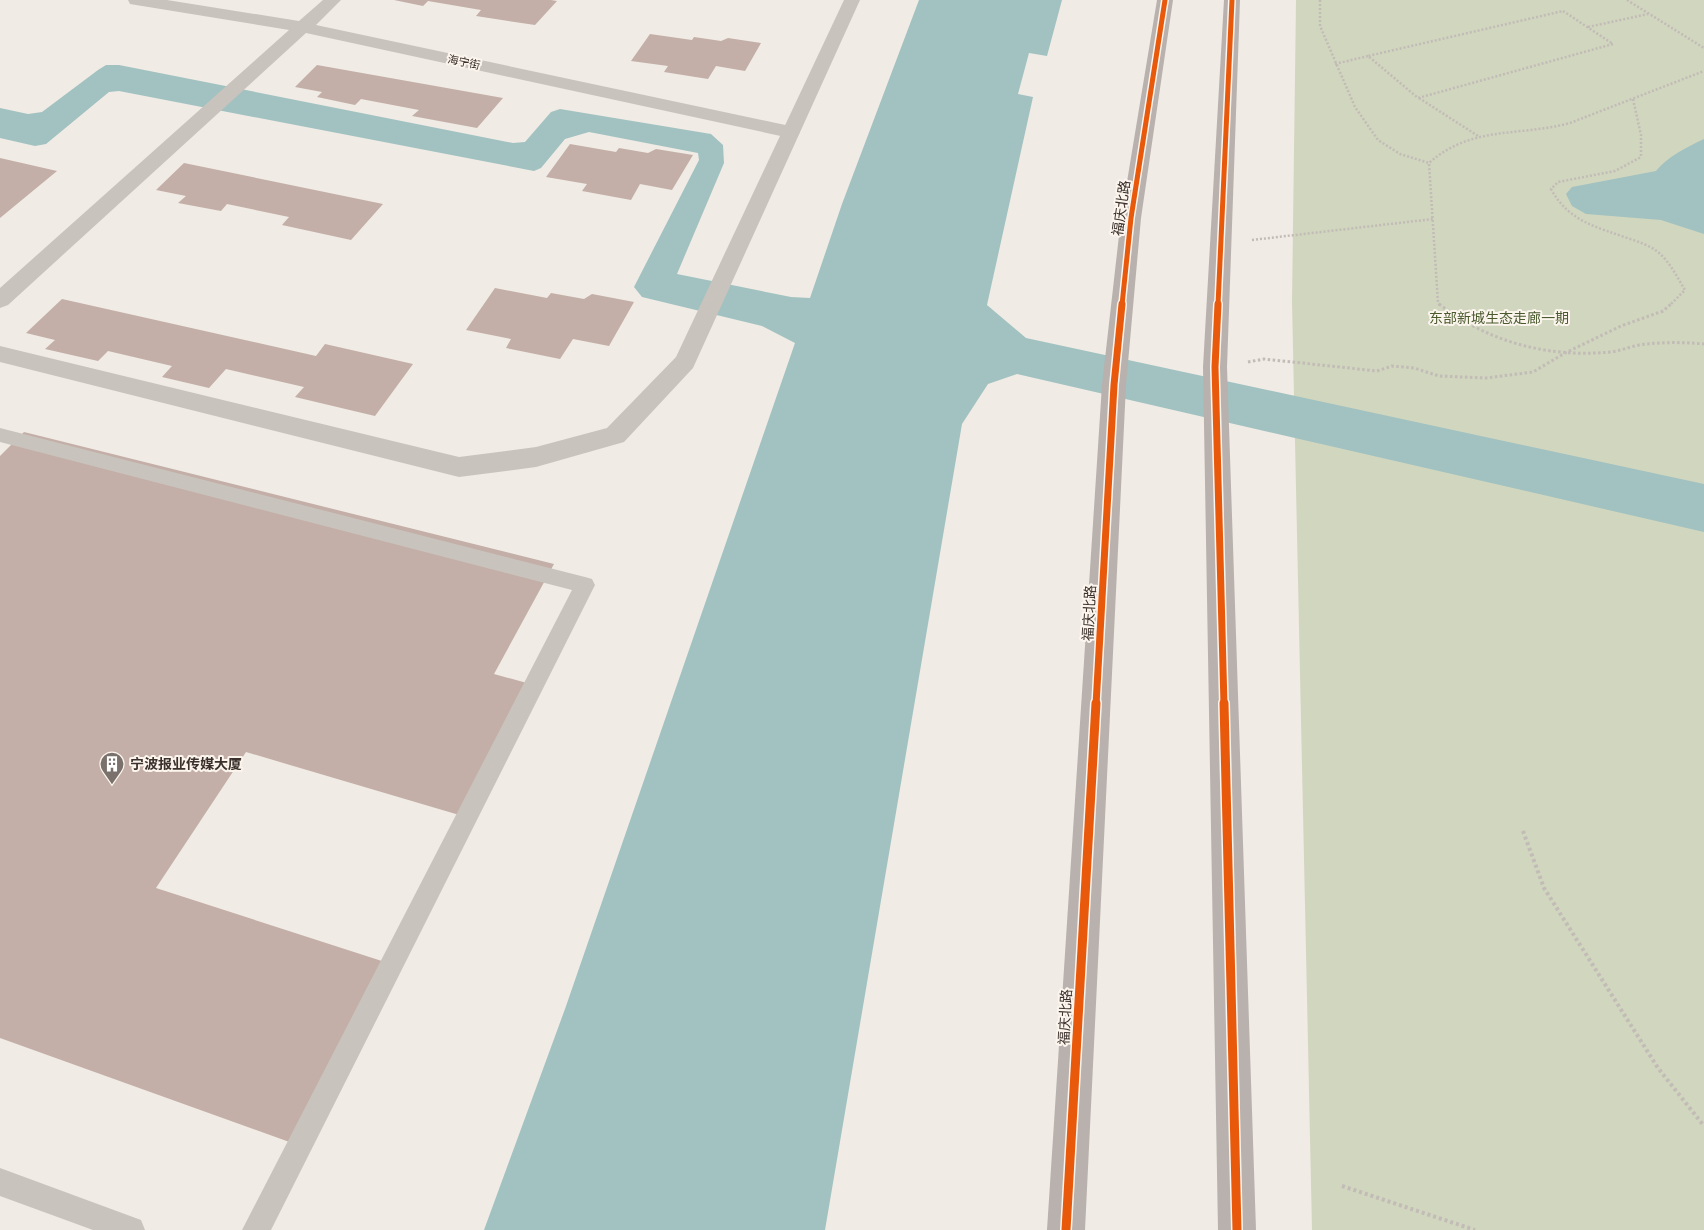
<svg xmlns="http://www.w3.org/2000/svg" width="1704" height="1230" viewBox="0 0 1704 1230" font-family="'Asap Condensed','Noto Sans SC',sans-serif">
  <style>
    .green { fill: #d1d6bf }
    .water { fill: #a1c2c1 }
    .building { fill: #c3afa7 }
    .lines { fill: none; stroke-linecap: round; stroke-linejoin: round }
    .path-far2 { stroke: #c2bbb6; stroke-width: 2.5; stroke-dasharray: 2 2; stroke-linecap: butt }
    .path-far1 { stroke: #c2bbb6; stroke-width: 3; stroke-dasharray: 2.5 2.5; stroke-linecap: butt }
    .path { stroke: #c2bbb6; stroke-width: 4; stroke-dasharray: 3 3; stroke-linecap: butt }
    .service { fill: #c9c3be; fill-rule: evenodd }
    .minor { fill: #c9c3be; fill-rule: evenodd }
    .tertiary { fill: #c9c3be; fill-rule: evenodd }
    .primary { fill: #b8b1ad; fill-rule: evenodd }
    .cycleway-far2-casing { stroke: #fbf5ee; stroke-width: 8 }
    .cycleway-far1-casing { stroke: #fbf5ee; stroke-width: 10 }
    .cycleway-casing { stroke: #fbf5ee; stroke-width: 12 }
    .cycleway-far2 { stroke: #e8590c; stroke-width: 5 }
    .cycleway-far1 { stroke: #e8590c; stroke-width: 7 }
    .cycleway { stroke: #e8590c; stroke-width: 9 }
    .labels { text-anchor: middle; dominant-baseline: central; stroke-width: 4; stroke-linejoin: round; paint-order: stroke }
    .far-street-label { font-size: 11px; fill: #3b302b; stroke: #fbf5ee }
    .street-label { font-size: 14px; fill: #3b302b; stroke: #fbf5ee }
    .park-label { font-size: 14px; fill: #4a5a2e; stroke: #fbf5ee }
    .poi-label { font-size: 14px; font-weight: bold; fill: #3b302b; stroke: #fbf5ee; text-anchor: start }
  </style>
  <rect width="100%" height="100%" fill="#f0ebe5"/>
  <path class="green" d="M1296,0H1704V1230H1312L1292,302Z"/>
  <g class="water">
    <path d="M919,0H1062L1047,56L1029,53L1018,94L1033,97L987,305L1026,338L1704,484V532L1017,374L988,384L962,424L825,1230H484L565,1009L795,343L762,326L642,297L634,287L699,160L698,153L589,132L565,139L541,168L534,171L119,91L109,92L46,144L35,146L0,138V108L28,114L42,112L98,70L106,65H119L513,143L525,142L551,112L560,109L711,134L723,145L724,163L677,274L791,297L810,298L842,204Z"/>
    <path d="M1704,139V234L1661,220L1586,214L1572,206L1566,194L1572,187L1656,171C1667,157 1687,147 1704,139Z"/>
  </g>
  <g class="building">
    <path d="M394,0H551L557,1L535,25L476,16L481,10L428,1L423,6Z"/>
    <path d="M650,34L692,40L694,37L721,41L728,38L761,43L745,71L716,66L708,79L664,72L668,66L631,61Z"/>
    <path d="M317,65L503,98L477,128L412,116L419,110L361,99L355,105L317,97L322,92L295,87Z"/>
    <path d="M570,144L616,152L619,148L648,153L656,149L693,155L672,190L640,184L631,200L582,191L587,184L546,177Z"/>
    <path d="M0,158L57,171L0,218Z"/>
    <path d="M184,163L383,204L351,240L282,225L289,217L227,204L221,211L178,203L186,196L156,190Z"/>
    <path d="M495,288L547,298L551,293L584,299L592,294L634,302L609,346L573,339L560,359L506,348L511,339L466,330Z"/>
    <path d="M62,299L316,356L325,344L413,364L375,416L295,397L304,387L226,369L209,388L162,377L172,366L108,351L98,361L45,349L55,340L26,333Z"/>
    <path d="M24,432L554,564L494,674L534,685L466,817L246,752L156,888L388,963L295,1144L0,1038V456Z"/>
  </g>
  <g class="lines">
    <g class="path-far2">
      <path d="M1320,0V26L1355,107L1378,140L1400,154L1429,163"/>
      <path d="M1627,0L1704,48"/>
      <path d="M1563,11L1613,44L1418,98L1368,56Z"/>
      <path d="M1588,27L1648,14"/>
      <path d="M1335,64L1368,56"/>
      <path d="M1419,98L1478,136"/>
      <path d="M1633,99L1641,135V157L1615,171L1558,182L1551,189C1569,222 1597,227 1630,239C1640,242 1650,246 1658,252C1670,262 1677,277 1685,290L1670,305"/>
      <path d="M1252,240L1433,219"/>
      <path d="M1440,305L1438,303L1429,163C1472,125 1518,137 1570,123L1704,71"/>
    </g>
    <g class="path-far1">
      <path d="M1439,304C1488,342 1548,358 1610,352C1620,351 1629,347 1639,345C1661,342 1682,342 1704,344"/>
      <path d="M1248,362L1264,359L1377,371L1392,366L1414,368L1439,376L1486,378L1533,372L1565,353L1621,326L1663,311L1671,304"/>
    </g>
    <g class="path">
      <path d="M1523,831L1544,888L1658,1068L1704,1126"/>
      <path d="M1342,1186L1475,1230"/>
    </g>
    <g class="service">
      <path d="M0,428L585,577L592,579L595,585L271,1230H242L572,590L0,442Z"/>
      <path d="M0,1168L141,1220L145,1230H93L0,1196Z"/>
    </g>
    <path class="minor" d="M128,0H167L299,21L323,0H341L316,25L790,126L797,128L800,132L797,136L790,138L306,33L8,305L0,308V288L289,30L136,5L130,4Z"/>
    <path class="tertiary" d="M844,0H860L693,368L624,442L536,467L459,477L0,362V346L459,457L536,447L607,428L676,357Z"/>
    <g class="primary">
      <path d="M1157,0H1173L1141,218L1126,385L1085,1230H1047L1102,385L1121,218Z"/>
      <path d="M1224,0H1240L1227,367L1256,1230H1218L1203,367Z"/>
    </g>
    <defs>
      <g id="cycleway-far2">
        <path d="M1122,305L1131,218L1165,0"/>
        <path d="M1218,305L1232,0"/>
      </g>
      <g id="cycleway-far1">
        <path d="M1218,304L1215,367L1224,705"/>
        <path d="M1096,705L1114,385L1122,304"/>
      </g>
      <g id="cycleway">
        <path d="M1224,703L1237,1230"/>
        <path d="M1066,1230L1096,703"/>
      </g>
    </defs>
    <use href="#cycleway-far2" class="cycleway-far2-casing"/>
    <use href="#cycleway-far1" class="cycleway-far1-casing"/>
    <use href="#cycleway" class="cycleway-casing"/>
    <use href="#cycleway-far2" class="cycleway-far2"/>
    <use href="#cycleway-far1" class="cycleway-far1"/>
    <use href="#cycleway" class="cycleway"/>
  </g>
  <defs>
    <symbol id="building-pin" viewBox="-11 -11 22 30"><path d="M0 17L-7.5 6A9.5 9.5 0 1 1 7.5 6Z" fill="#7a716c" stroke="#fbf5ee"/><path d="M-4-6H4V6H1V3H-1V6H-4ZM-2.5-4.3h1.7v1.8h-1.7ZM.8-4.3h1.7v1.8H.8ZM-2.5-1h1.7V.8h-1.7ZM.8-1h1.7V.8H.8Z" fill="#fff"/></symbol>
  </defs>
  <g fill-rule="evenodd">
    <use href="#building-pin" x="98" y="750" width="28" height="38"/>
  </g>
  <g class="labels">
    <g class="far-street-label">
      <text transform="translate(464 62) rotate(12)">海宁街</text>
    </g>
    <g class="street-label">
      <text transform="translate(1121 208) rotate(-82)">福庆北路</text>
      <text transform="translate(1089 613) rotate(-87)">福庆北路</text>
      <text transform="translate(1065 1017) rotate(-87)">福庆北路</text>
    </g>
    <g class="park-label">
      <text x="1499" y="318">东部新城生态走廊一期</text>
    </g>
    <g class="poi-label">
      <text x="130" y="764">宁波报业传媒大厦</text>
    </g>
  </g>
</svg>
